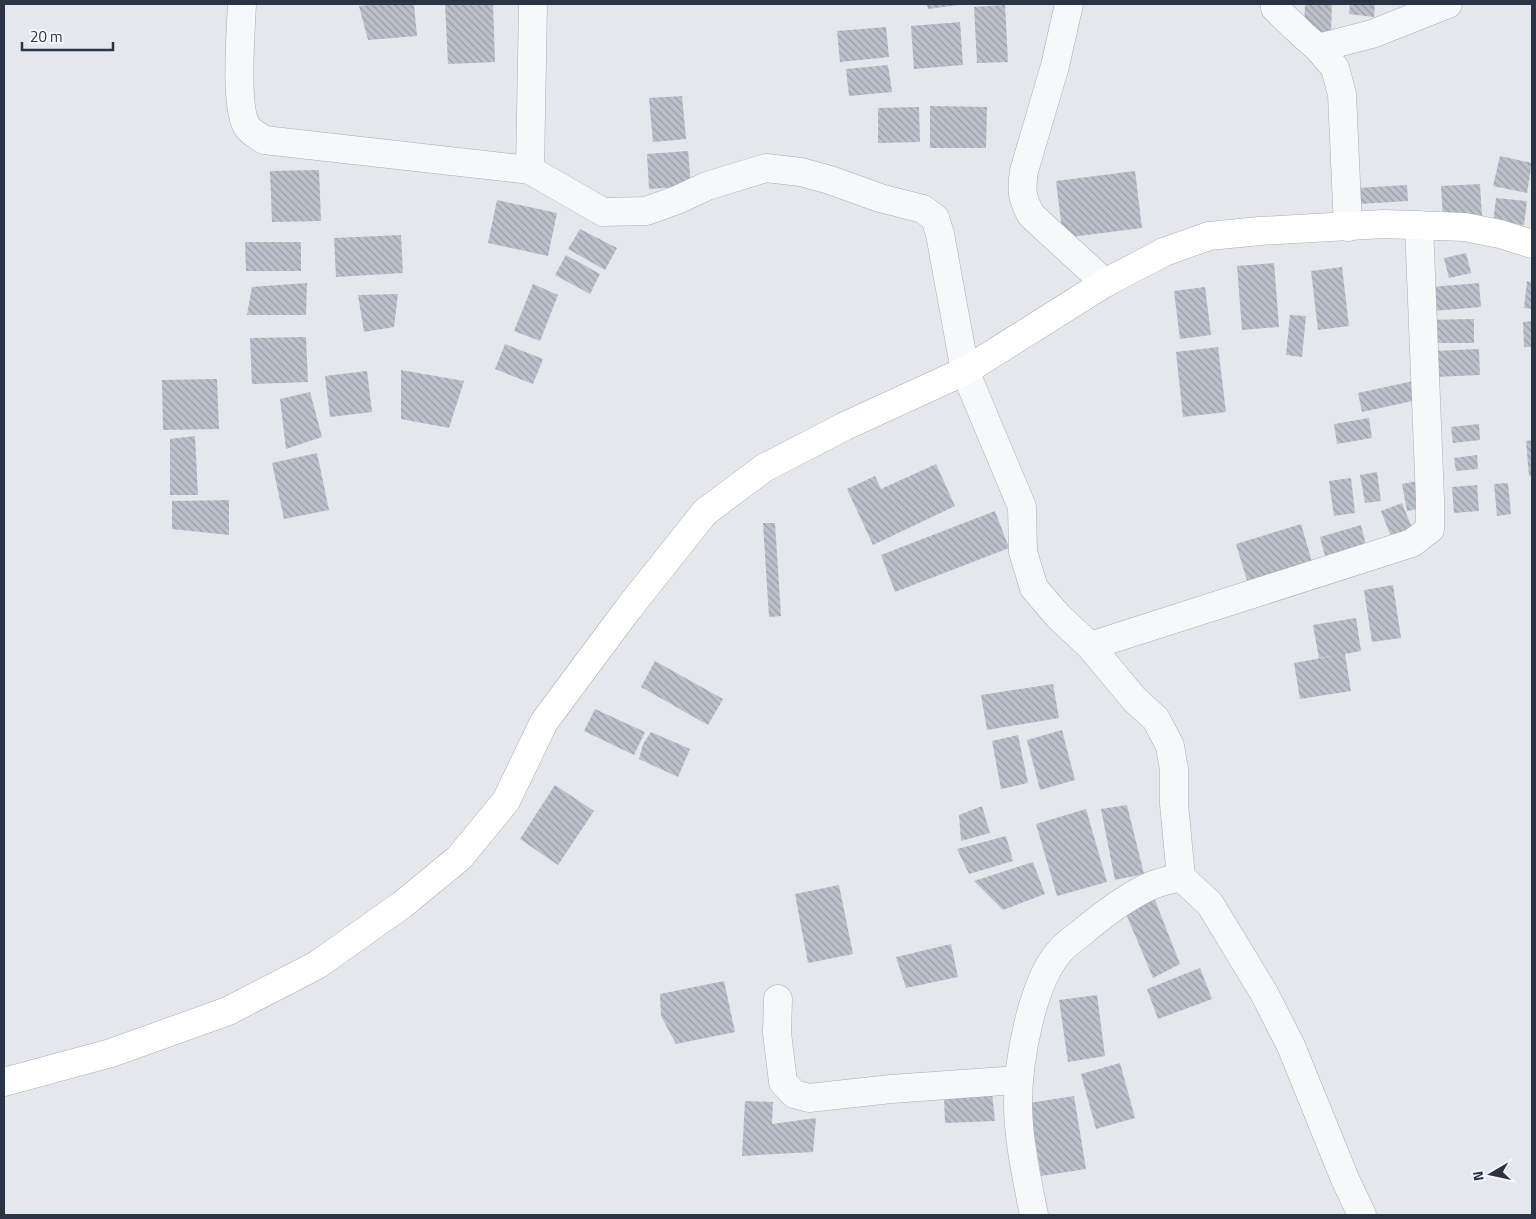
<svg xmlns="http://www.w3.org/2000/svg" width="1536" height="1219" viewBox="0 0 1536 1219" font-family="'Titillium Web',sans-serif">
  <style>
    .building { fill: url(#building-back-hatch) }
    .lines { fill: none; stroke-linecap: round; stroke-linejoin: round }
    .street-casing { stroke: #a9aeb7; stroke-width: 29 }
    .secondary-casing { stroke: #a9aeb7; stroke-width: 29 }
    .street { stroke: #f7f8fa; stroke-width: 28 }
    .secondary { stroke: #fff; stroke-width: 28 }
  </style>
  <defs>
    <pattern id="building-back-hatch" width="6" height="6" patternUnits="userSpaceOnUse" patternTransform="scale(1.25)"><rect width="6" height="6" fill="#bbc0ca"/><path d="M-1 5l2 2M0 0l6 6M5-1l2 2" fill="none" stroke="#989da6"/></pattern>
  </defs>
  <rect width="100%" height="100%" fill="#e4e7ec"/>
  <g class="building">
    <path d="M381,4H414L417,36L368,40L359,6Z"/>
    <path d="M445,4H493L495,62L448,64Z"/>
    <path d="M927,4H958V5L928,9Z"/>
    <path d="M1305,4H1332L1331,33L1304,32Z"/>
    <path d="M1350,4H1375L1374,17L1349,14Z"/>
    <path d="M1005,5L1008,62L977,63L974,7Z"/>
    <path d="M960,22L963,65L914,69L911,26Z"/>
    <path d="M886,27L889,57L840,62L837,31Z"/>
    <path d="M888,65L892,92L849,96L846,69Z"/>
    <path d="M682,96L686,139L653,142L649,98Z"/>
    <path d="M930,106L987,107L986,148H930Z"/>
    <path d="M919,107L920,142L878,143V108Z"/>
    <path d="M688,151L691,186L649,189L647,154Z"/>
    <path d="M1500,156L1532,163L1527,193L1493,186Z"/>
    <path d="M319,170L321,221L272,222L270,171Z"/>
    <path d="M1135,171L1142,228L1063,238L1056,181Z"/>
    <path d="M1480,184L1482,216L1443,218L1441,186Z"/>
    <path d="M1407,185L1408,201L1360,204L1358,188Z"/>
    <path d="M1496,198L1527,201L1524,225L1493,222Z"/>
    <path d="M497,200L557,213L548,256L488,243Z"/>
    <path d="M580,229L617,248L605,270L568,249Z"/>
    <path d="M401,235L403,273L336,277L334,238Z"/>
    <path d="M245,242H301V271H246Z"/>
    <path d="M1466,253L1471,273L1449,278L1444,258Z"/>
    <path d="M566,255L600,274L590,294L555,275Z"/>
    <path d="M1274,263L1279,327L1242,330L1237,266Z"/>
    <path d="M1342,267L1349,326L1318,330L1311,271Z"/>
    <path d="M1527,281L1532,282V309L1524,308Z"/>
    <path d="M307,283L306,315H247L252,287Z"/>
    <path d="M1479,283L1481,307L1433,311L1431,287Z"/>
    <path d="M533,284L558,295L540,341L514,331Z"/>
    <path d="M1205,287L1211,335L1180,339L1174,291Z"/>
    <path d="M398,294L394,327L364,332L358,295Z"/>
    <path d="M1290,315L1306,316L1302,357L1286,355Z"/>
    <path d="M1474,319V343H1426V320Z"/>
    <path d="M1532,321V347H1524L1523,322Z"/>
    <path d="M306,337L308,382L252,384L250,338Z"/>
    <path d="M505,344L543,359L533,384L495,369Z"/>
    <path d="M1218,347L1226,412L1183,417L1176,352Z"/>
    <path d="M1479,349L1480,375L1434,377L1433,351Z"/>
    <path d="M401,370L464,381L449,428L401,419Z"/>
    <path d="M367,371L372,412L330,417L325,376Z"/>
    <path d="M217,379L219,429L163,430L162,380Z"/>
    <path d="M1413,381L1417,400L1362,412L1358,393Z"/>
    <path d="M310,392L322,437L286,449L280,399Z"/>
    <path d="M1369,418L1372,438L1337,444L1334,424Z"/>
    <path d="M1479,424L1480,440L1453,443L1451,427Z"/>
    <path d="M195,436L198,495H170V439Z"/>
    <path d="M1532,440V476H1529L1526,441Z"/>
    <path d="M317,453L329,510L284,519L272,463Z"/>
    <path d="M1477,455L1478,469L1456,471L1454,458Z"/>
    <path d="M936,464L955,506L873,545L847,489L875,476L881,489Z"/>
    <path d="M1377,472L1381,501L1365,503L1360,475Z"/>
    <path d="M1351,478L1355,513L1334,516L1329,481Z"/>
    <path d="M1423,480L1428,507L1407,511L1402,484Z"/>
    <path d="M1508,483L1511,514L1497,516L1494,484Z"/>
    <path d="M1477,485L1479,511L1454,513L1452,487Z"/>
    <path d="M229,500V535L172,529V501Z"/>
    <path d="M1402,503L1416,538L1395,547L1381,511Z"/>
    <path d="M995,511L1009,548L895,592L881,555Z"/>
    <path d="M763,523H775L781,616L769,617Z"/>
    <path d="M1301,524L1313,565L1248,584L1236,544Z"/>
    <path d="M1361,525L1367,549L1326,560L1320,537Z"/>
    <path d="M1393,585L1401,638L1372,642L1364,590Z"/>
    <path d="M1356,618L1361,651L1345,654L1351,691L1300,699L1294,663L1338,655L1319,658L1313,625Z"/>
    <path d="M655,661L723,699L708,725L641,687Z"/>
    <path d="M1053,684L1059,718L987,730L981,695Z"/>
    <path d="M595,709L645,732L634,755L584,731Z"/>
    <path d="M1062,730L1075,780L1040,790L1027,740Z"/>
    <path d="M651,732L690,749L678,777L639,759L643,744Z"/>
    <path d="M1018,735L1028,783L1001,789L992,741Z"/>
    <path d="M555,785L594,811L558,865L520,839Z"/>
    <path d="M1127,805L1144,874L1115,880L1101,809Z"/>
    <path d="M982,806L990,833L961,841L959,815Z"/>
    <path d="M1086,809L1107,882L1057,896L1036,824Z"/>
    <path d="M1006,836L1013,861L969,874L957,849Z"/>
    <path d="M1033,862L1045,894L1003,910L974,881Z"/>
    <path d="M839,885L853,954L808,963L795,894Z"/>
    <path d="M1153,895L1180,964L1153,978L1124,909Z"/>
    <path d="M951,944L958,977L906,988L896,957Z"/>
    <path d="M1200,968L1212,999L1158,1019L1147,989Z"/>
    <path d="M724,981L735,1032L676,1044L661,1016L660,994Z"/>
    <path d="M1097,995L1105,1056L1068,1062L1059,1000Z"/>
    <path d="M1120,1063L1135,1118L1096,1129L1081,1074Z"/>
    <path d="M992,1093L995,1121L945,1123L944,1097Z"/>
    <path d="M1074,1096L1086,1169L1041,1176L1029,1103Z"/>
    <path d="M745,1101L773,1102L772,1124L816,1118L813,1152L742,1156Z"/>
  </g>
  <g class="lines">
    <defs>
      <g id="street">
        <path d="M242,4C241,28 234,110 248,128C252,133 259,136 264,140L530,170L603,212L646,211L677,200L707,186L766,168L801,172L830,180L880,198L923,209L935,218L940,234L965,371L1022,507L1023,552L1034,588L1058,616L1090,646L1135,700L1156,719L1170,746L1174,769V804L1181,877L1210,904L1264,993L1291,1046L1345,1179L1362,1215"/>
        <path d="M1069,4L1055,66L1024,171C1021,191 1022,198 1031,215L1105,283"/>
        <path d="M1275,4V8L1303,35L1318,48L1335,68L1342,94L1348,227"/>
        <path d="M1318,48L1372,34L1448,4"/>
        <path d="M530,170L533,4"/>
        <path d="M1090,646L1412,543L1430,529V499L1419,225"/>
        <path d="M778,999L777,1033L783,1082L794,1094L809,1098L891,1089L1019,1080"/>
        <path d="M1034,1215C1027,1180 1018,1139 1018,1103C1018,1061 1032,982 1060,951C1065,945 1073,939 1080,934C1101,916 1123,899 1148,887C1158,882 1170,880 1181,877"/>
      </g>
      <path id="secondary" d="M4,1082L111,1053L228,1011L317,965L403,904L459,858L506,801L544,722L628,609L705,512L764,468L845,426L965,371L1105,283L1164,252L1209,236L1260,231L1384,224L1465,227L1500,234L1532,244"/>
    </defs>
    <use href="#street" class="street-casing"/>
    <use href="#secondary" class="secondary-casing"/>
    <use href="#street" class="street"/>
    <use href="#secondary" class="secondary"/>
  </g>
  <rect width="1536" height="1219" fill="none" stroke="#2b3445" stroke-width="10"/>
  <g transform="translate(1491 1174) rotate(261)" stroke="#f4f6f9" stroke-width="4" paint-order="stroke">
  <path d="M0-4L9 19L0 12L-9 19Z" fill="#2b3445"/>
  <text y="-8" font-size="14" font-weight="bold" text-anchor="middle" fill="#2b3445">N</text>
  </g>
  <path d="M22 42v8h91v-8" fill="none" stroke="#2b3445" stroke-width="2.5"/>
  <text x="30" y="42" font-size="15" fill="#2b3445" stroke="#f4f6f9" stroke-width="4" paint-order="stroke">20 m</text>
</svg>
